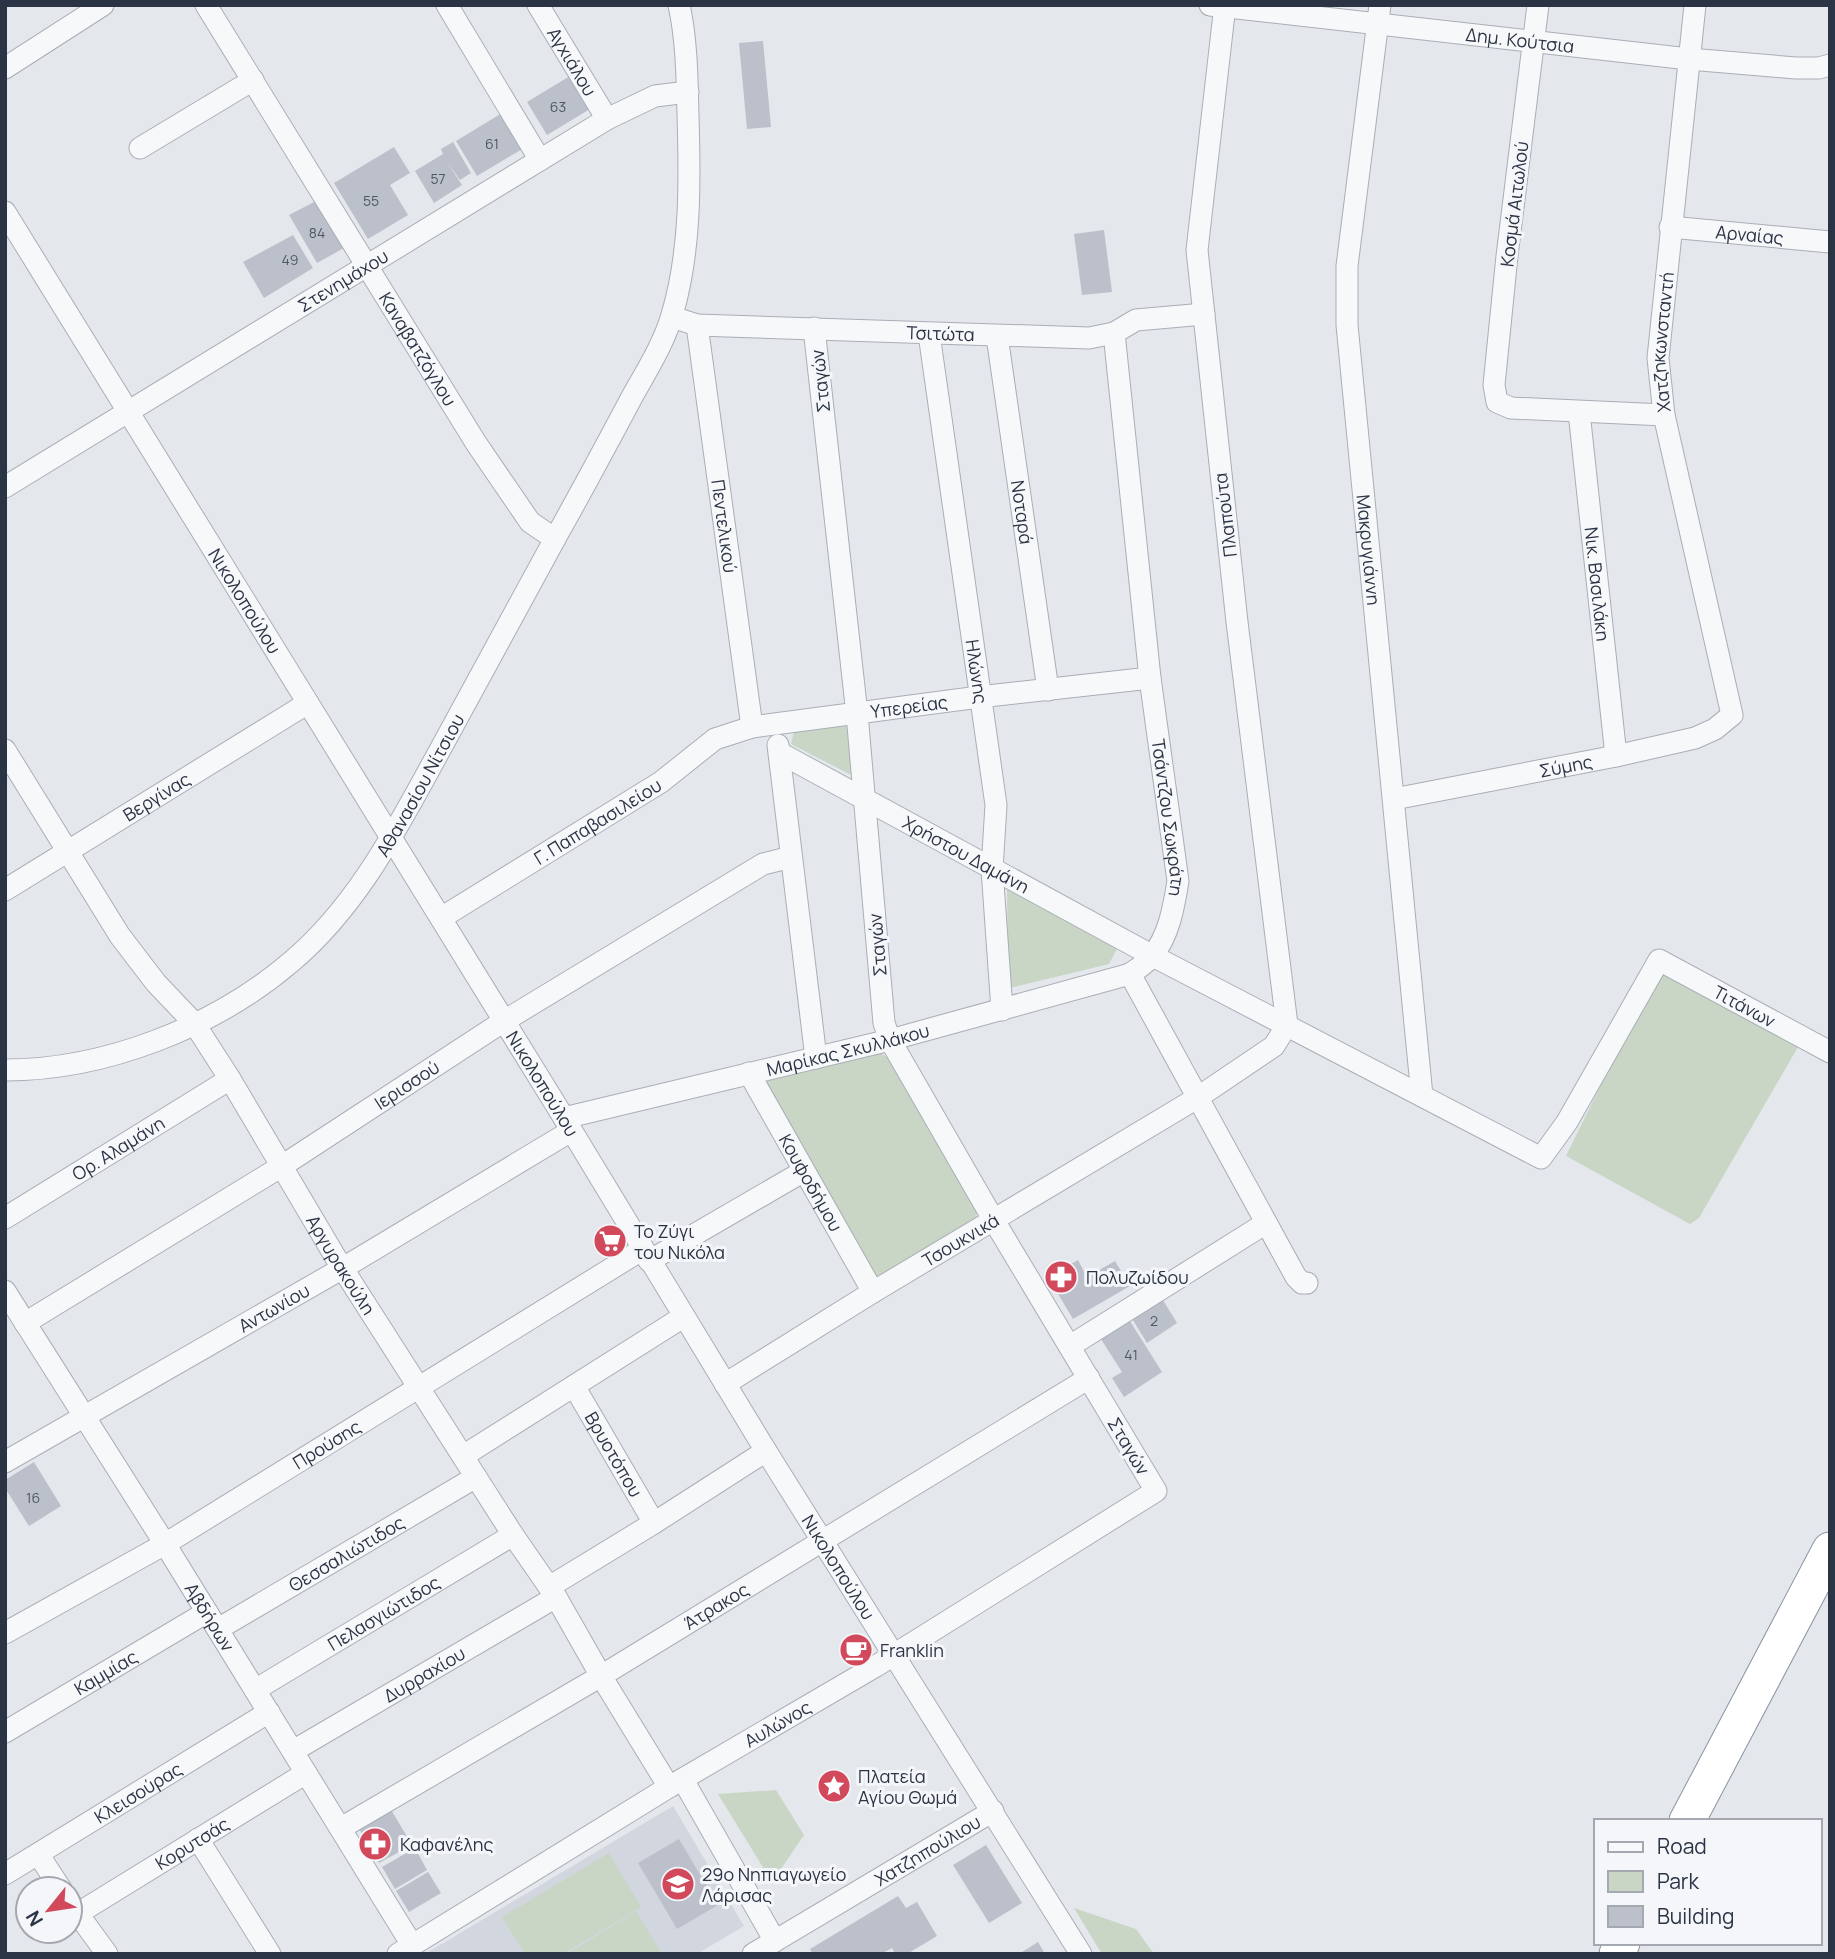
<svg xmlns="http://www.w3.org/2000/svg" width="1835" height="1959" viewBox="0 0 1835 1959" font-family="Manrope,sans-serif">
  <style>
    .built { fill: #d2d6de }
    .green { fill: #c9d6c5 }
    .building { fill: #bbc0ca }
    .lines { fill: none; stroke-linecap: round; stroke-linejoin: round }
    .minor-casing { stroke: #a9aeb7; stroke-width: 23 }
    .trunk-casing { stroke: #8b94a3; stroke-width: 37 }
    .minor { stroke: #f7f8fa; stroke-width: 21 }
    .trunk { stroke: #fff; stroke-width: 35 }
    .labels { text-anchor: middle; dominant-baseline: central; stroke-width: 6; stroke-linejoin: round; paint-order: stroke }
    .number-label { font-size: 14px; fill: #4f5766 }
    .street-label { font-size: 18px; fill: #2b3445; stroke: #f4f6f9 }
    .poi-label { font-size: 18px; fill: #2b3445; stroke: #f4f6f9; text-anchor: start }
  </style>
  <rect width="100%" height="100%" fill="#e4e7ec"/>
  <path class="built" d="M673,1806L744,1926L697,1954H425Z"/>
  <g class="green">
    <path d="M851,723L855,777L791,744L795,728Z"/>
    <path d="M1007,885L1119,945L1109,964L1010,988L1008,983Z"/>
    <path d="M1666,971L1798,1038V1047L1699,1218L1690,1224L1566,1156L1649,987L1658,977Z"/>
    <path d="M880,1053L887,1057L977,1212L975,1222L876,1281L765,1090L766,1081Z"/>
    <path d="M776,1790L804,1835L772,1882L718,1794Z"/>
    <path d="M609,1853L641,1907L563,1954H525L502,1917Z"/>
    <path d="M1074,1908L1136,1929L1154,1954H1102Z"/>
    <path d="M636,1911L662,1954H567Z"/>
  </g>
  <g class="building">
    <path d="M763,41L771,127L747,129L739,43Z"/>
    <path d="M570,76L590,109L547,135L527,102Z"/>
    <path d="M507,110L529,145L477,176L456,141Z"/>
    <path d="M453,142L471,173L460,180L447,162L462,185L434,203L415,171L443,154L441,149Z"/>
    <path d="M394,147L410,173L390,185L408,215L368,239L334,183Z"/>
    <path d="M318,200L344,248L317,263L289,215Z"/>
    <path d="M1104,230L1112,292L1082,295L1074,234Z"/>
    <path d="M293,235L313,268L264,298L243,262Z"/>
    <path d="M1078,1260L1087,1277L1115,1261L1130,1286L1073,1319L1048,1277Z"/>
    <path d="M1161,1297L1177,1323L1147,1343L1131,1317Z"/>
    <path d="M1128,1318L1162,1372L1124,1397L1112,1378L1122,1372L1099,1336Z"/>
    <path d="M34,1462L61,1506L29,1526L5,1488V1480Z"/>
    <path d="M390,1808L412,1845L379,1863L358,1827Z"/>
    <path d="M679,1839L718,1905L677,1929L638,1863Z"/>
    <path d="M986,1845L1022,1903L989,1923L953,1865Z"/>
    <path d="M415,1848L427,1870L395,1889L382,1867Z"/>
    <path d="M428,1872L441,1893L409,1912L396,1891Z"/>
    <path d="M898,1896L906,1908L917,1902L937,1936L907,1954H895L892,1948L881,1954H813L810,1949Z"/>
    <path d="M1038,1942L1045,1954H1019Z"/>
  </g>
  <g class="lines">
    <defs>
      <g id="minor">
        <path id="s1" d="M206,5L476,443L530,522L555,539"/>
        <path d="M447,5L540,160"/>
        <path id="s2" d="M538,5L607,119"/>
        <path id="s3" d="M1210,5L1689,59L1796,68H1819L1830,65"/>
        <path id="s4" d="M1380,5L1347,266V325L1422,1096"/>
        <path d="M1538,5L1507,256L1494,385L1497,402L1511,408L1664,415"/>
        <path d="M5,68L103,5"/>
        <path d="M140,148L253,80"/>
        <path id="s5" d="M5,212L564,1118L766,1451L1081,1954"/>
        <path id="s6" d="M1670,227L1830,242"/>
        <path id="s7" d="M672,317L697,325L1089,338L1114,333L1136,320L1204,314"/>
        <path id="s8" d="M697,325L752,727"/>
        <path id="s9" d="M1114,333L1150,678L1178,881C1174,906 1169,936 1152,956C1147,963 1137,969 1130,974L1296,1277L1302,1283H1307"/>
        <path id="s10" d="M929,334L996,805L992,869L1002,1010"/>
        <path id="s11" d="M997,336L1048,690"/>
        <path id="s12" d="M1579,412L1616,756"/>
        <path id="s13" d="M5,487L607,119L655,96L688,92"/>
        <path d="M778,745L816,1058"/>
        <path id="s14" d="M5,750L120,936L156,983L194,1023L230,1079L336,1258L513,1535L556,1597L601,1676L669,1787"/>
        <path id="s15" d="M780,753L1153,956L1541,1158L1567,1122L1659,960L1830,1052"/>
        <path id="s16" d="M1394,799L1616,756L1695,738L1715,729L1732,715L1664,415L1658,358L1695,5"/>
        <path id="s17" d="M5,890L308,703"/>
        <path id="s18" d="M441,918L661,782L715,739L752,727L979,697L1150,678"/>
        <path id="s19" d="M5,1070C105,1070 215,1027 291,962C359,905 399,824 441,748C480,677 518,606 557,535C583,489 608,442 633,395C647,370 664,343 672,315C691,251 690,181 688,115C687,78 687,42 679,5"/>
        <path id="s20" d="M749,1073L873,1292"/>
        <path id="s21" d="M564,1118L890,1040L1130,974"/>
        <path id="s22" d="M5,1218L230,1079"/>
        <path d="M649,1261L804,1171"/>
        <path id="s23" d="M5,1291L165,1544L412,1945"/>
        <path id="s24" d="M25,1323L282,1166L504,1021L763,864L791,857"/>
        <path d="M1070,1346L1266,1223"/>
        <path id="s25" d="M725,1384L873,1292L1197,1098L1274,1046L1287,1025L1237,622L1197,250L1225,5"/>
        <path id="s26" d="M574,1386L654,1523"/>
        <path d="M463,1456L683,1317"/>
        <path id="s27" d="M5,1462L343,1268L571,1131"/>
        <path d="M549,1587L654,1523L766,1451"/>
        <path id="s28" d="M218,1629L476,1477"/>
        <path id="s29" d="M5,1633L165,1544L643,1249"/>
        <path id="s30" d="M255,1690L513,1535"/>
        <path id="s31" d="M5,1732L207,1612"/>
        <path id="s32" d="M293,1751L556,1597"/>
        <path d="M683,1780L775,1941"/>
        <path id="s33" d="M341,1828L601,1676L1089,1378"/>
        <path d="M198,1839L270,1954"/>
        <path d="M38,1854L61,1889"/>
        <path id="s34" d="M5,1874L269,1712"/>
        <path d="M70,1903L107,1954"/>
        <path id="s35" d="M77,1914L306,1773"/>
        <path id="s36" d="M398,1954L669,1787L876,1666L1156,1491L993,1219L890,1040L884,1023L857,714L814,328"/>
        <path id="s37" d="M753,1954L993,1811"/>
      </g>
      <g id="trunk">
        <path d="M1687,1821L1830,1550"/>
        <path d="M1617,1954L1622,1943"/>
      </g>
    </defs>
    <use href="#minor" class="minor-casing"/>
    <use href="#trunk" class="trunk-casing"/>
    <use href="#minor" class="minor"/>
    <use href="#trunk" class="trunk"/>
  </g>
  <defs>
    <symbol id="supermarket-disc" viewBox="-11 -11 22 22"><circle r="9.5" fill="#d1495b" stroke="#f4f6f9"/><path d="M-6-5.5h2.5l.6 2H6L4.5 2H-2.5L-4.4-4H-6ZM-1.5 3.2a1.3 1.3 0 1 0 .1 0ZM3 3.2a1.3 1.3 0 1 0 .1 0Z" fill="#fff"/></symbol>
    <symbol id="pharmacy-disc" viewBox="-11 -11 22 22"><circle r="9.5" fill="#d1495b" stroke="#f4f6f9"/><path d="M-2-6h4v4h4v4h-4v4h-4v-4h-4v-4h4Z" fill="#fff"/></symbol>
    <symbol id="cafe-disc" viewBox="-11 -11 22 22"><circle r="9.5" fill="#d1495b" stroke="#f4f6f9"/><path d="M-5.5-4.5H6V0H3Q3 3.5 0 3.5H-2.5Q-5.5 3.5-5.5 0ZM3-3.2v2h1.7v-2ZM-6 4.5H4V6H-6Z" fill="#fff"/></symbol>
    <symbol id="sight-disc" viewBox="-11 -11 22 22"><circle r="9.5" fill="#d1495b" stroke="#f4f6f9"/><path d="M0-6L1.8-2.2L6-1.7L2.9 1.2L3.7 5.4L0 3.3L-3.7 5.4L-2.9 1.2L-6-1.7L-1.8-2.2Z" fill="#fff"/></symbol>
    <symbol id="school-disc" viewBox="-11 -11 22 22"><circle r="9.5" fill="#d1495b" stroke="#f4f6f9"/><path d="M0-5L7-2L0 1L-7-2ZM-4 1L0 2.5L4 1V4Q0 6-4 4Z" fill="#fff"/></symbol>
  </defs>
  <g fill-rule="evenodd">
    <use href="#supermarket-disc" x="591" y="1222" width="38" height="38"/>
    <use href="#pharmacy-disc" x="1042" y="1258" width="38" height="38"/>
    <use href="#cafe-disc" x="837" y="1631" width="38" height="38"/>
    <use href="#sight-disc" x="815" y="1767" width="38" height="38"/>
    <use href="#pharmacy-disc" x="356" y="1825" width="38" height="38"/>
    <use href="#school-disc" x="659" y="1865" width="38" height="38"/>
  </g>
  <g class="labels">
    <g class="number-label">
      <text x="558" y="106">63</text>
      <text x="492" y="143">61</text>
      <text x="438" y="178">57</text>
      <text x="371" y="200">55</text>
      <text x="317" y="232">84</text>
      <text x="290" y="259">49</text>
      <text x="1154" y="1320">2</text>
      <text x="1131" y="1354">41</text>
      <text x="33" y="1497">16</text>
    </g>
    <g class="street-label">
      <text stroke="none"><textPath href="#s3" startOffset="312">Δημ. Κούτσια</textPath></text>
      <text stroke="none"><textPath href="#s2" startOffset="66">Αγχιάλου</textPath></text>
      <text transform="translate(1514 204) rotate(-83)">Κοσμά Αιτωλού</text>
      <text stroke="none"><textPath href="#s6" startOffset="80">Αρναίας</textPath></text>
      <text stroke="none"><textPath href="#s13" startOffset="396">Στενημάχου</textPath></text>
      <text stroke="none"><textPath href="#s7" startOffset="270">Τσιτώτα</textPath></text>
      <text stroke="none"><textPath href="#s16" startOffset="732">Χατζηκωνσταντή</textPath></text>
      <text stroke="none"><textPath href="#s1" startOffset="404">Καναβατζόγλου</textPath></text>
      <text transform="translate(820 381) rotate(-96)">Σταγών</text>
      <text stroke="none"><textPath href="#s11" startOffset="178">Νοταρά</textPath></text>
      <text transform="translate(1225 515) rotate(-97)">Πλαπούτα</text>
      <text stroke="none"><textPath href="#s8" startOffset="203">Πεντελικού</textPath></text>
      <text stroke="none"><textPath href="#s4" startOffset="548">Μακρυγιάννη</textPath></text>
      <text stroke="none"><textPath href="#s12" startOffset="173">Νικ. Βασιλάκη</textPath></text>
      <text stroke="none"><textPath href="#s5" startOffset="457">Νικολοπούλου</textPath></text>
      <text stroke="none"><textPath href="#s10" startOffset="341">Ηλώνης</textPath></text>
      <text stroke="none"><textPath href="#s18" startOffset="525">Υπερείας</textPath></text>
      <text stroke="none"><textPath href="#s16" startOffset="175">Σύμης</textPath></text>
      <text stroke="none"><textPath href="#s19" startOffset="532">Αθανασίου Νίτσιου</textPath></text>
      <text stroke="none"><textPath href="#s17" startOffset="178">Βεργίνας</textPath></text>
      <text stroke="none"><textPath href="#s9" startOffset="488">Τσάντζου Σωκράτη</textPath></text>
      <text stroke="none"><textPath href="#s18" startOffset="184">Γ. Παπαβασιλείου</textPath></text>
      <text stroke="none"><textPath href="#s15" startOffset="212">Χρήστου Δαμάνη</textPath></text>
      <text transform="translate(877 945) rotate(-95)">Σταγών</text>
      <text stroke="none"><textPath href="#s15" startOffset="1190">Τιτάνων</textPath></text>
      <text stroke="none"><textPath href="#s21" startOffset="292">Μαρίκας Σκυλλάκου</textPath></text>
      <text stroke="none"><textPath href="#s5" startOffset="1024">Νικολοπούλου</textPath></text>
      <text stroke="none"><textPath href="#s24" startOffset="450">Ιερισσού</textPath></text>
      <text stroke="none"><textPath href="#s22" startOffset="133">Ορ. Αλαμάνη</textPath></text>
      <text stroke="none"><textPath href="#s20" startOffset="126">Κουφοδήμου</textPath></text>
      <text stroke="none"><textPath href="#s25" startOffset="276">Τσουκνικά</textPath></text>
      <text stroke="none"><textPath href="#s14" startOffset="616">Αργυρακούλη</textPath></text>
      <text stroke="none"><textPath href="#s27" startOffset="310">Αντωνίου</textPath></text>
      <text stroke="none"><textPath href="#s29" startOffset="373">Προύσης</textPath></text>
      <text transform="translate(1129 1446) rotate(59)">Σταγών</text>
      <text stroke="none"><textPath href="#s26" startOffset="79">Βρυοτόπου</textPath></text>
      <text stroke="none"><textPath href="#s28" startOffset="149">Θεσσαλιώτιδος</textPath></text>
      <text stroke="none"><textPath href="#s5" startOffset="1591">Νικολοπούλου</textPath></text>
      <text stroke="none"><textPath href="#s33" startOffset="436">Άτρακος</textPath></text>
      <text stroke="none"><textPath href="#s30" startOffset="150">Πελασγιώτιδος</textPath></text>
      <text stroke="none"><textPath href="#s23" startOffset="385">Αβδήρων</textPath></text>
      <text stroke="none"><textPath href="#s31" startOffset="117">Καμμίας</textPath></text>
      <text stroke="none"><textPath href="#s32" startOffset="152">Δυρραχίου</textPath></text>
      <text stroke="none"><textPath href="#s36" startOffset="444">Αυλώνος</textPath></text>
      <text stroke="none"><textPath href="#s34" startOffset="156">Κλεισούρας</textPath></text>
      <text stroke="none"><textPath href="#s35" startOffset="135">Κορυτσάς</textPath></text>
      <text stroke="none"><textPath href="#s37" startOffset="203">Χατζηπούλιου</textPath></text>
    </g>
    <g class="poi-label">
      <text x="634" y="1231">Το Ζύγι<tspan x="634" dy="21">του Νικόλα</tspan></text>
      <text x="1086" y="1277">Πολυζωίδου</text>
      <text x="880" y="1650">Franklin</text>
      <text x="858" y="1776">Πλατεία<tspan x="858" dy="21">Αγίου Θωμά</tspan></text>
      <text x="400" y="1844">Καφανέλης</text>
      <text x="702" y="1874">29ο Νηπιαγωγείο<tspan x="702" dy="21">Λάρισας</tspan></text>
    </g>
  </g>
  <rect width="1835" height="1959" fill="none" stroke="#2b3445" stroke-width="14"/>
  <rect x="1594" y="1819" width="228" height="126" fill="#f4f6f9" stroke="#a4a8b1" stroke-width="2"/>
  <rect x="1608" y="1842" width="35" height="10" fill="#f7f8fa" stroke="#a4a8b1" stroke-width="2"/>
  <text x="1657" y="1854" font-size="21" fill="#2b3445">Road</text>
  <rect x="1608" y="1871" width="35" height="21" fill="#c9d6c5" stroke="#a4a8b1" stroke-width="2"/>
  <text x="1657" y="1889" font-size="21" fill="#2b3445">Park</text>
  <rect x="1608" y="1906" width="35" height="21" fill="#bbc0ca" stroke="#a4a8b1" stroke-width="2"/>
  <text x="1657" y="1924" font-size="21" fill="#2b3445">Building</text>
  <g transform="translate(49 1910) rotate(240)"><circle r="33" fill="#f4f6f9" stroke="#a4a8b1" stroke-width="2"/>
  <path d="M0-5L12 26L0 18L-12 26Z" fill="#d1495b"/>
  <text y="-10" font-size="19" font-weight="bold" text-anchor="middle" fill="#2b3445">N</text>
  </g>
</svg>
